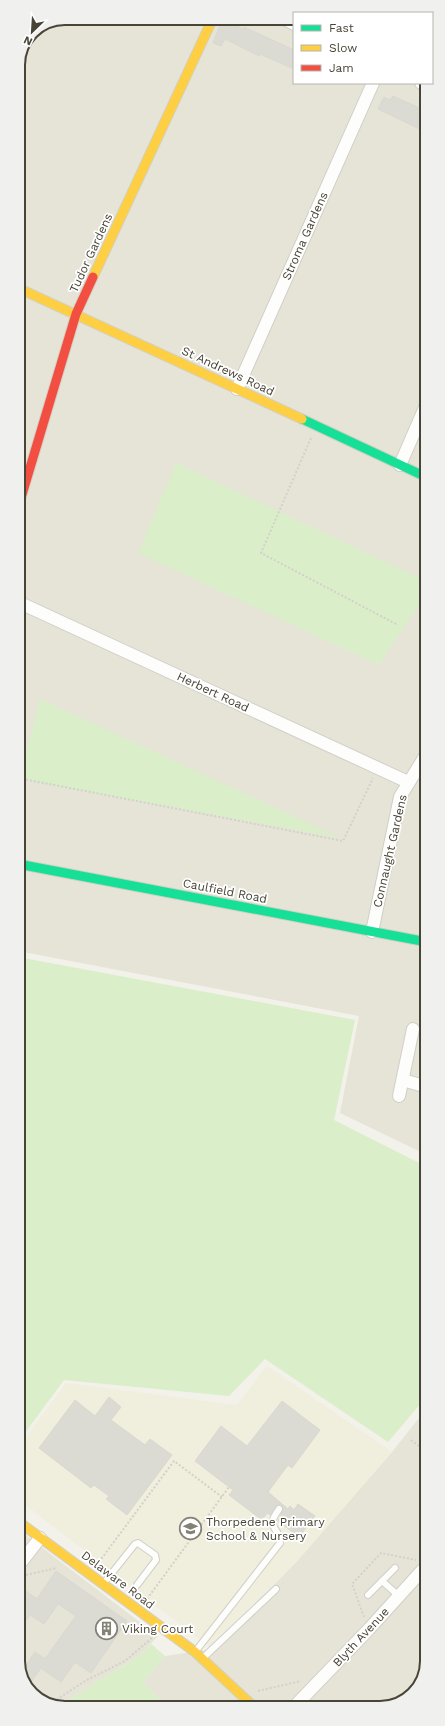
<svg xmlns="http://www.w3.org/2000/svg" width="445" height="1726" viewBox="0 0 445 1726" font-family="'Work Sans',sans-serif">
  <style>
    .residential { fill: #e6e4d7 }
    .education { fill: #f0eedc }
    .green { fill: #d9eec9 }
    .building { fill: #dbdad3; stroke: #dad8d0 }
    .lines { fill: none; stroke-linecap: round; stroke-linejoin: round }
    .lane-casing { stroke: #d0cfc8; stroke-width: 8 }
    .street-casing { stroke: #d0cfc8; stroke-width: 14 }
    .fast-casing { stroke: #d2d0c1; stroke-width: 11 }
    .slow-casing { stroke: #d2d0c1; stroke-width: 11 }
    .jam-casing { stroke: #d2d0c1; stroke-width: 11 }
    .path { stroke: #d2d1ca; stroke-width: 2; stroke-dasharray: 2 2; stroke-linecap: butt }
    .lane { stroke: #fdfdfc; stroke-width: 6 }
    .street { stroke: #fdfdfc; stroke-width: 12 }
    .fast { stroke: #16e098; stroke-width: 9 }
    .slow { stroke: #ffcf43; stroke-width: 9 }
    .jam { stroke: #f24e42; stroke-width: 9 }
    .labels { text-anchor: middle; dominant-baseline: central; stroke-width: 3.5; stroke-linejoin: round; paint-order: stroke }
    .street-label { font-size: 12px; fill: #484436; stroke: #fff }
    .poi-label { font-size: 12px; fill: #484436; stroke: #fff; text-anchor: start }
    .rim { fill: none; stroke: #484436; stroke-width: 2 }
  </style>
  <rect width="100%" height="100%" fill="#f2f1ea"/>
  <g class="residential">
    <path d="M65,18H294V83H426L427,1155L340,1113L359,1016L18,951V64L32,31Z"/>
    <path d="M427,1408V1662L416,1692L389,1707H157L160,1700L143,1682L165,1656L212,1649L299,1559L392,1452Z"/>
    <path d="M19,1530L158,1636L140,1655L57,1707L34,1696L19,1670Z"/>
  </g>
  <path class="education" d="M267,1366L392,1452L299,1559L212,1649L19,1500V1447L66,1383L237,1405Z"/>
  <g class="green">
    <path d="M176,463L420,578L426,584V594L379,665L138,553Z"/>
    <path d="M40,699L341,838L19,779Z"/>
    <path d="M18,957L355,1020L334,1120L427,1167V1396L388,1442L265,1359L229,1396L64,1380L19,1441Z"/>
    <path d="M151,1644L165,1656L143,1682L160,1700L157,1707H57L140,1655Z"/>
  </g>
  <g class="building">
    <path d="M222,20L243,29L244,27L294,50V69L260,54L259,56L225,39L221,46L213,43Z"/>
    <path d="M393,96L426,111V132L378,109L384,97L390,100Z"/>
    <path d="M109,1397L121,1407L111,1420L145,1445L150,1439L172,1455L127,1515L106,1499L109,1496L94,1485L91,1488L39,1448L75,1400L95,1416Z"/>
    <path d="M282,1401L320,1430L292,1468L288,1465L268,1492L288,1509L290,1506L294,1510L298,1504L315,1516L299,1537L278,1521L283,1510L282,1505H277L270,1515L267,1513L262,1520L229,1495L233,1490L195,1461L221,1426L247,1446Z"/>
    <path d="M56,1571L127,1621L91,1673L75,1662L61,1682L41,1668L28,1686L21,1673L35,1652L45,1659L76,1616L58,1604L44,1624L30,1615L19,1630V1586L37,1599Z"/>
  </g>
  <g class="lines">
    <defs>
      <g id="lane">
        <path d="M382,1581L399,1596"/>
        <path d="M104,1583L135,1544L138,1543L155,1555L156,1560L137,1585"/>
        <path d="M368,1595L395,1568"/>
        <path d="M195,1652L280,1543C280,1525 264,1530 279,1509"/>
        <path d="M203,1658L276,1589"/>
      </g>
      <g id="street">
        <path d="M282,18L294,24"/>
        <path d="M421,83L426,85"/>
        <path d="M237,389L373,83"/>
        <path d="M400,465L426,405"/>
        <path d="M18,602L408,782"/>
        <path d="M372,932L400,797L427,753"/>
        <path d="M403,1080L427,1087"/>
        <path d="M399,1096L413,1029"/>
        <path d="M19,1565L40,1538"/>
        <path d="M294,1707L369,1629L427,1565"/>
      </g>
      <g id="fast">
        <path d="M302,419L426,477"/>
        <path d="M18,864L427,942"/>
      </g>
      <g id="slow">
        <path d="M93,277L213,18"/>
        <path d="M18,288L302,419"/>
        <path d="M19,1522L195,1652L254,1707"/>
      </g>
      <path id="jam" d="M18,508L76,314L93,277"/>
    </defs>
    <use href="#lane" class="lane-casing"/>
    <use href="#street" class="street-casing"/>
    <use href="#fast" class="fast-casing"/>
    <use href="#slow" class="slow-casing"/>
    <use href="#jam" class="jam-casing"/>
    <g class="path">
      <path d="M311,438L261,553L398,625"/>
      <path d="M18,778L343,841L373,778"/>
      <path d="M411,1440L427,1452"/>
      <path d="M99,1562L174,1461L222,1497"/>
      <path d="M26,1575L57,1568"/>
      <path d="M147,1599L229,1487"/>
      <path d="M364,1617L352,1584L381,1553L416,1560"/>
      <path d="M258,1691L301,1681"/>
      <path d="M50,1704L85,1681L125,1661L152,1638"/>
    </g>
    <use href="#lane" class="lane"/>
    <use href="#street" class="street"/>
    <use href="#fast" class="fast"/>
    <use href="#slow" class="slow"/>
    <use href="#jam" class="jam"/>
  </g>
  <defs>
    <symbol id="school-ring" viewBox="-11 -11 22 22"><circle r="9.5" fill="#fff" stroke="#848175" stroke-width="1.5"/><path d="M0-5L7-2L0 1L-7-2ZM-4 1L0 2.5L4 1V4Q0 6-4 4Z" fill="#848175"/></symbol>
    <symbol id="building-ring" viewBox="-11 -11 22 22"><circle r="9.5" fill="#fff" stroke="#848175" stroke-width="1.5"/><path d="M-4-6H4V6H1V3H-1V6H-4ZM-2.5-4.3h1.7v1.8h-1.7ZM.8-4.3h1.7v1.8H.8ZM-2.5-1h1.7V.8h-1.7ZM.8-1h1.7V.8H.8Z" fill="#848175"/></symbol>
  </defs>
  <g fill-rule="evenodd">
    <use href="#school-ring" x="178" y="1516" width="25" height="25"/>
    <use href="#building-ring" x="94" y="1616" width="25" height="25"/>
  </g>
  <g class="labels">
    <g class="street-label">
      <text transform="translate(305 236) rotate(-66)">Stroma Gardens</text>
      <text transform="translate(91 253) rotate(-65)">Tudor Gardens</text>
      <text transform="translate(228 371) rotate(25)">St Andrews Road</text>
      <text transform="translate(213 692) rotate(25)">Herbert Road</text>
      <text transform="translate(390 851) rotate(-77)">Connaught Gardens</text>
      <text transform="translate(225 891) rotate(11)">Caulfield Road</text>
      <text transform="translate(118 1580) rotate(37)">Delaware Road</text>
      <text transform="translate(361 1637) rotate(-47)">Blyth Avenue</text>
    </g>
    <g class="poi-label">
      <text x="206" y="1522">Thorpedene Primary<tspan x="206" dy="14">School &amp; Nursery</tspan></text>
      <text x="122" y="1629">Viking Court</text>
    </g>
  </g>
  <path d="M0 0H445V1726H0ZM65 25H380A40 40 0 0 1 420 65V1661A40 40 0 0 1 380 1701H65A40 40 0 0 1 25 1661V65A40 40 0 0 1 65 25Z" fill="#f0f0ef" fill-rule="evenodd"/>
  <path class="rim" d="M65 25H380A40 40 0 0 1 420 65V1661A40 40 0 0 1 380 1701H65A40 40 0 0 1 25 1661V65A40 40 0 0 1 65 25Z"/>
  <rect x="293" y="12" width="140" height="72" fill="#ffffff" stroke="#b6b4af"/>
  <rect x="301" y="25" width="20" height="6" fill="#16e098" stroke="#b6b4af"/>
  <text x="329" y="32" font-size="12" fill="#484436">Fast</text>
  <rect x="301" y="45" width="20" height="6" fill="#ffcf43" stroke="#b6b4af"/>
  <text x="329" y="52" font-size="12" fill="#484436">Slow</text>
  <rect x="301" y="65" width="20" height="6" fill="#f24e42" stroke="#b6b4af"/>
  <text x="329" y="72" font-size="12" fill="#484436">Jam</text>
  <g transform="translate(32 32) rotate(205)" stroke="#ffffff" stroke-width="3" paint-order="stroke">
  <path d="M0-3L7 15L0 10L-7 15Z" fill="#484436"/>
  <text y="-6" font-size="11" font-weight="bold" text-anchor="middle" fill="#484436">N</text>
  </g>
</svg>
